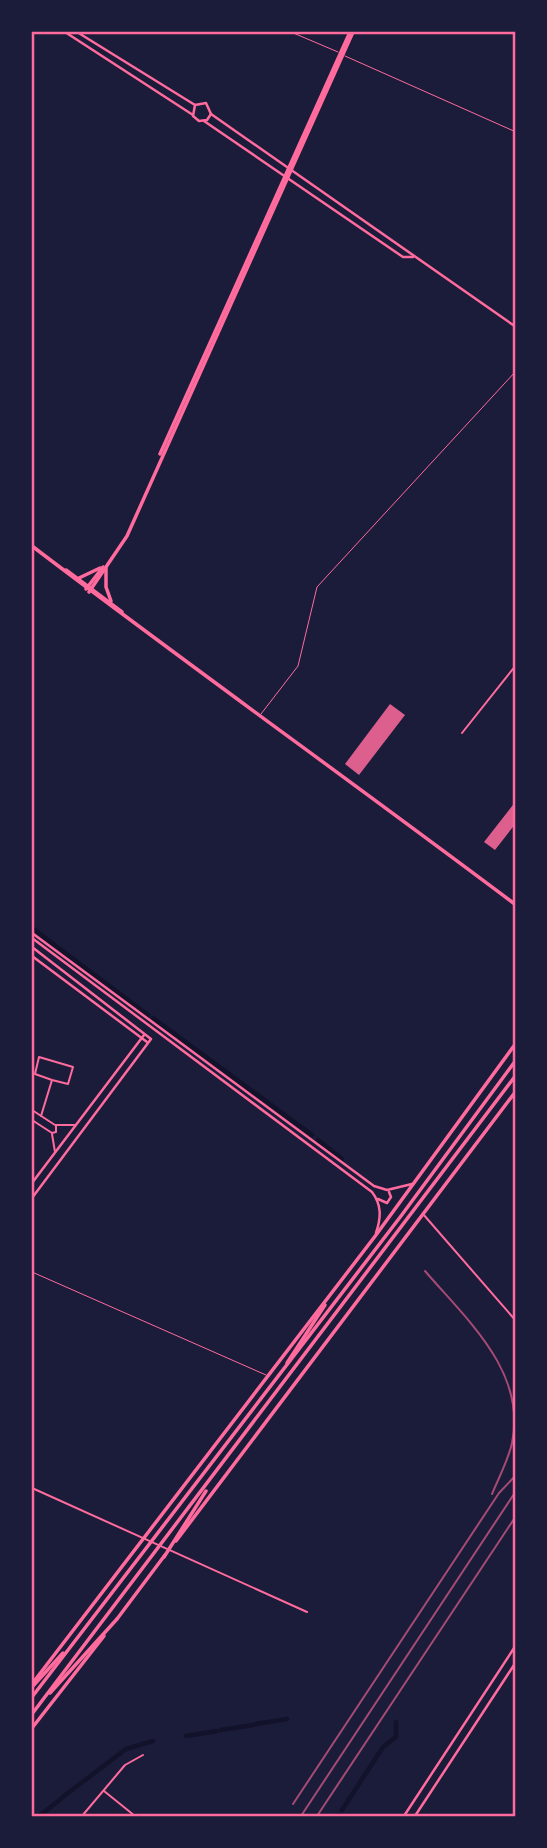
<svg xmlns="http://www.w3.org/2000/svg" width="547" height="1848" viewBox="0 0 547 1848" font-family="Raleway,sans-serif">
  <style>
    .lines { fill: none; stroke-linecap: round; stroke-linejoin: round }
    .canal { stroke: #12122b; stroke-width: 4.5 }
    .building { fill: #dd5f8e }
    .service { stroke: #ff6b9d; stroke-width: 1 }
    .minor { stroke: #ff6b9d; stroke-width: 2 }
    .tertiary { stroke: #ff6b9d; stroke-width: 2.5 }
    .secondary { stroke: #ff6b9d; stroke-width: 3.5 }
    .primary { stroke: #ff6b9d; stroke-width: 3.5 }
    .trunk { stroke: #ff6b9d; stroke-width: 3.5 }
    .rail { stroke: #a44b75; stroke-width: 2 }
    .neatline { fill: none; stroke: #ff6b9d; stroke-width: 2.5 }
  </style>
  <rect width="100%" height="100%" fill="#1b1b3a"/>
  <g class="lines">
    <g class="canal">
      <path d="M32,928L148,1015"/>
      <path d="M153,1018L312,1135"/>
      <path d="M318,1140L342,1159"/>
      <path d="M256,1724L287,1719"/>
      <path d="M221,1730L253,1725"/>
      <path d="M186,1736L217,1731"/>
      <path d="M64,1796L126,1749L153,1741"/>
      <path d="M342,1810L383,1747L396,1737V1722"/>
      <path d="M39,1816L61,1799"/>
      <path d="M339,1816V1815"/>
    </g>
  </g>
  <g class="building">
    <path d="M390,704L405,715L359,775L345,764Z"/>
    <path d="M516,801V823L495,850L484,842Z"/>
  </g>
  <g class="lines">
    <g class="service">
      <path d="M291,32L338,52"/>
      <path d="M345,56L516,132"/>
      <path d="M261,714L298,666L317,587L516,371"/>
      <path d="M32,1272L266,1375"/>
    </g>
    <g class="minor">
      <path d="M462,733L516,665"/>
      <path d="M32,1110L55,1125"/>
      <path d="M41,1116L52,1080L35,1074L39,1057L73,1067L68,1084L52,1080"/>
      <path d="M32,1120L52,1133L56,1132V1125"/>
      <path d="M56,1125H75"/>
      <path d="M52,1134L55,1152"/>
      <path d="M423,1214L516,1321"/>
      <path d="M32,1488L307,1612"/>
      <path d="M104,1791L135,1816"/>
      <path d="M82,1816L125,1765L143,1755"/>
    </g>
    <g class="tertiary">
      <path d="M65,32L193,115"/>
      <path d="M77,32L195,105"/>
      <path d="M195,105L193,116L199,121L207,120L211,114"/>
      <path d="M195,105L206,103L211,114"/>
      <path d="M211,114L516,327"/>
      <path d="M204,121L403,257H413"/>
      <path d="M32,933L374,1186L387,1190L412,1184"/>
      <path d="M32,938L372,1192C382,1205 381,1218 376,1233"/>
      <path d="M32,947L151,1039L32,1198"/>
      <path d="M32,956L147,1042"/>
      <path d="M32,1183L144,1035"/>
      <path d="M378,1199L387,1203L391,1197L389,1192"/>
      <path d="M404,1816L516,1645"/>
      <path d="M415,1816L516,1662"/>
    </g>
    <g class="secondary">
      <path d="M160,454L350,32"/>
      <path d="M32,546C191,667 355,784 516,905"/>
      <path d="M106,568V587L111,601"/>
      <path d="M66,570L122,612"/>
      <path d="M79,578L100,568"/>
      <path d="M86,589L103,567"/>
      <path d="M89,592L127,536L353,32"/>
    </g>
    <g class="primary">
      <path d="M287,1363L325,1305"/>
      <path d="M176,1541L516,1091"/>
      <path d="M117,1619L165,1555"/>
      <path d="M32,1684L376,1235L516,1043"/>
      <path d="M32,1728L104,1636"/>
    </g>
    <g class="trunk">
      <path d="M164,1557L206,1491"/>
      <path d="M32,1687L63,1653"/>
      <path d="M50,1693L117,1619"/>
      <path d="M32,1697L401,1216L516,1060"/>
      <path d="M32,1714L516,1075"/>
    </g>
    <g class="rail">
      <path d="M425,1271C467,1320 527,1372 512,1443C508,1461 499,1477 492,1494"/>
      <path d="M293,1804L499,1493L516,1475"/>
      <path d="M301,1816L516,1491"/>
      <path d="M317,1816L516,1516"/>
    </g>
  </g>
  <rect width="547" height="1848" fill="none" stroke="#1b1b3a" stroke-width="66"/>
  <rect x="33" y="33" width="481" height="1782" class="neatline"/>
</svg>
